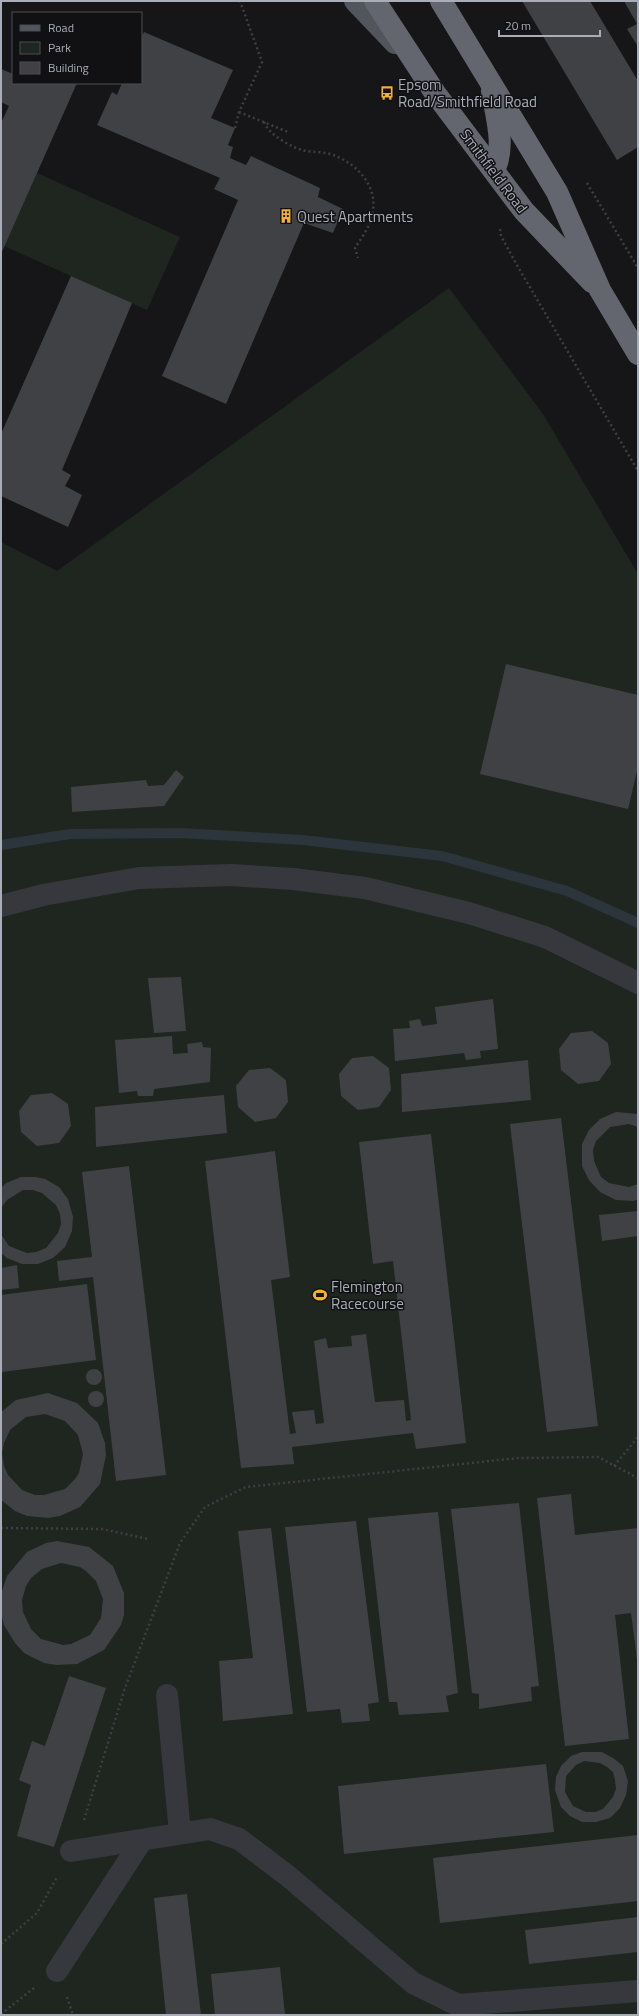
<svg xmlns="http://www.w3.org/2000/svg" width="639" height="2016" viewBox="0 0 639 2016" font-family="'Titillium Web',sans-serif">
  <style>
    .green { fill: #1e261f }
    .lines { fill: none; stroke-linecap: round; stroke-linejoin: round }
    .stream { stroke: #2c353c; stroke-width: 10 }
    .building { fill: #404145; fill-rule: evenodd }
    .path { stroke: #3d3f44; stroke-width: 2.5; stroke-dasharray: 2 3; stroke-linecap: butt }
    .minor { stroke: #37383d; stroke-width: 22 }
    .major { stroke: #53555c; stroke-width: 22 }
    .highway { stroke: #63666e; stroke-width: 22 }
    .labels { text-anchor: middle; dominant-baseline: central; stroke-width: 3; stroke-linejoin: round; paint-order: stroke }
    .poi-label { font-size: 15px; fill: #a8adb8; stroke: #111113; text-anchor: start }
    .street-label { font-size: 15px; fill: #a8adb8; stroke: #111113 }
  </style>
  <rect width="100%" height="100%" fill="#161618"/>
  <g class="green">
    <path d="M37,173L180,237L147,310L4,246Z"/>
    <path d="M449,288L543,414L638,574V2015H1V542L57,571Z"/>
  </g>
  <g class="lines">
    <path class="stream" d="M1,845L70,834L180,833L303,840L442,856L567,891L638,923"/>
  </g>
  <g class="building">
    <path d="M522,1H590L638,81V147L617,160Z"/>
    <path d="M624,1H638L637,45L627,29L637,24Z"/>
    <path d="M144,32L233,70L211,118L235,128L228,145L233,147L230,158L246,165L251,156L320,188L318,197L343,209L333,233L304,223L226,404L162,376L238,200L214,189L220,178L97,125L112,92L117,95L122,83H141V38Z"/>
    <path d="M1,69L13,74V83H77L1,254V123L9,106L1,102Z"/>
    <path d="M71,276L132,303L62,470L71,475L65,486L82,495L68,527L1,496V434Z"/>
    <path d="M506,664L638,695V767L628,809L480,774Z"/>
    <path d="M176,770L184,777L164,806L72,812L71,787L146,780L148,786L164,785Z"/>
    <path d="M181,977L186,1031L154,1033L148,978Z"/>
    <path d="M493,999L498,1049L480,1051L481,1058L466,1060L464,1053L395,1061L393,1029L410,1028L409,1021L420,1019L422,1026L437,1024L435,1007Z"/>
    <path d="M592,1031L608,1043L611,1064L599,1081L578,1084L561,1070L559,1049L571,1033Z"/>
    <path d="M172,1036L173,1054L188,1053L187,1044L202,1042L203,1047L211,1048L210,1082L154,1089L153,1096H138L137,1091L119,1093L115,1040Z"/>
    <path d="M373,1056L389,1068L391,1090L379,1107L358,1110L341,1096L339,1074L352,1058Z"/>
    <path d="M528,1060L531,1100L402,1112L401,1074Z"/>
    <path d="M270,1068L286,1080L288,1102L276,1118L255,1122L238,1107L236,1086L249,1070Z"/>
    <path d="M52,1093L68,1104L71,1126L59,1143L37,1146L21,1132L19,1111L31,1095Z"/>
    <path d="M224,1095L227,1133L96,1147L95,1107Z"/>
    <path d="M616,1112L638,1114V1127L629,1124L610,1127L596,1141L593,1150L594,1161L601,1177L609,1183L629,1187L638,1184V1199L634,1201L616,1200L600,1192L589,1180L582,1166V1144L589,1130L600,1119Z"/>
    <path d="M561,1118L598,1426L547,1432L510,1124Z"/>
    <path d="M431,1134L466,1443L416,1449L413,1433L292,1447L294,1464L241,1468L205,1161L275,1151L290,1277L271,1280L290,1434L296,1433L292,1412L314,1410L316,1424L324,1423L314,1341L326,1338L328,1348L352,1346L351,1336L366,1334L375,1402L404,1400L406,1421L411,1420L393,1261L373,1264L359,1142Z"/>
    <path d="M129,1166L166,1475L116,1481L93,1277L59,1281L57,1261L92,1257L82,1172Z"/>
    <path d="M21,1177H35L45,1179L59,1187L68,1199L73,1217L72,1231L65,1247L53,1258L38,1264H22L7,1258L1,1253V1234L9,1246L27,1253L36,1252L46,1248L58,1233L61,1224L60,1214L56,1205L42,1193L33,1190H23L7,1200L1,1208V1188L6,1183Z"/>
    <path d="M638,1211V1236L602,1241L599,1215Z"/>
    <path d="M17,1265L19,1288L1,1290V1268Z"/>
    <path d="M87,1284L96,1360L2,1372L1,1295Z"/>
    <circle cx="94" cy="1377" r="8"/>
    <circle cx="96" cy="1399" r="8"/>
    <path d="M48,1393L77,1403L98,1423L105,1443L106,1455L100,1484L80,1507L60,1516L48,1518L27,1516L15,1511L1,1500V1412L16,1400ZM45,1414L65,1421L78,1435L83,1454L79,1473L75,1479L65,1489L44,1495H35L22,1490L8,1475L4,1466L2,1453L4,1443L10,1430L26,1417Z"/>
    <path d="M571,1494L575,1535L638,1528V1668L631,1613L615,1615L629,1739L565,1746L537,1498Z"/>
    <path d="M519,1503L539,1686L531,1687L532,1701L479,1709V1694L472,1693L451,1509Z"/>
    <path d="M438,1512L458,1693L446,1696L449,1712L399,1715L397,1702H389L368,1518Z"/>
    <path d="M356,1521L379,1702L368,1704L370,1721L342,1723L340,1709L307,1712L285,1527Z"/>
    <path d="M271,1528L293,1714L223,1721L219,1661L253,1658L238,1531Z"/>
    <path d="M57,1541L89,1547L113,1566L124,1593V1615L121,1625L104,1650L77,1664L56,1665L44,1663L24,1653L15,1643L4,1625L1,1613L2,1591L7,1576L27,1552L46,1543ZM61,1563L80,1567L86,1571L96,1581L103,1599L101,1618L90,1635L71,1644L63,1645L41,1639L31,1629L23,1612L22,1600L26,1586L31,1578L42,1569Z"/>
    <path d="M69,1676L106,1688L54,1847L17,1836L31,1785L19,1780L32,1741L45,1746Z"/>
    <path d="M582,1752H602L613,1758L623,1766L628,1781L626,1795L620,1808L610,1818L596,1822H582L570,1816L561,1807L555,1790L556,1777L561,1766L571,1756ZM584,1761L600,1763L607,1767L613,1772L615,1780L616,1789L613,1797L603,1809L595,1812H586L573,1806L565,1792L566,1776L576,1765Z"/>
    <path d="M546,1764L554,1832L344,1854L338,1786Z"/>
    <path d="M638,1835V1901L440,1923L433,1858Z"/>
    <path d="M187,1894L201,2015H166L154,1898Z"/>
    <path d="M638,1917V1952L529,1964L525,1930Z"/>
    <path d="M280,1967L285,2015H215L211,1974Z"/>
  </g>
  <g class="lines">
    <g class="path">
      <path d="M239,112L288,132"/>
      <path d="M264,122C268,134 291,147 302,150C312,153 323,151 333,155C361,165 382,192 370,222C367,231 360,240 355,248L358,258"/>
      <path d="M235,128L239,112L262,62L240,1"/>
      <path d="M587,183L638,268"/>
      <path d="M500,229L501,236L518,267L638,471"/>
      <path d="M614,1466L638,1437"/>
      <path d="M1,1528L102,1529L148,1539"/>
      <path d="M84,1820L125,1688L180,1543L205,1507L246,1487L518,1458L598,1457L638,1478"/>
      <path d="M1,1944L37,1913L57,1877"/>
      <path d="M67,1997L73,2015"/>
      <path d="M1,2014L34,1988"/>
    </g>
    <g class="minor">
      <path d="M1,906L43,895L139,878L231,875L293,879L365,888L469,913L545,937L638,983"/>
      <path d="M167,1695L180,1833"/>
      <path d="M71,1851L210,1829L239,1839L288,1876L413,1983L458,2005L638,1991"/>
      <path d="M57,1971L142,1840"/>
    </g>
    <path class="major" d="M355,1L395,43"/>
    <g class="highway">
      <path d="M375,1L435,93L524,211L592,282"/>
      <path d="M441,1L557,192L600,290L638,354"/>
      <path d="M492,91C496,116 506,147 494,170"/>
    </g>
  </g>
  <defs>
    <symbol id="bus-bare" viewBox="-9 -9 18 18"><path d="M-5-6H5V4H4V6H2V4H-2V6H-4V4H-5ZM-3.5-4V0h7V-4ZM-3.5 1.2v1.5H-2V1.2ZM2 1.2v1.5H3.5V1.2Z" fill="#f2b134" stroke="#111113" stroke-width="2.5" paint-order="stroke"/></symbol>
    <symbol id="building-bare" viewBox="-9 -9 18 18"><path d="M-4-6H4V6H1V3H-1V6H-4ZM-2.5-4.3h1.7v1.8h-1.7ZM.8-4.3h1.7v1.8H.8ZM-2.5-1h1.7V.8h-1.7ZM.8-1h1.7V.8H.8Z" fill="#f2b134" stroke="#111113" stroke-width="2.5" paint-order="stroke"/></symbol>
    <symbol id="stadium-bare" viewBox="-9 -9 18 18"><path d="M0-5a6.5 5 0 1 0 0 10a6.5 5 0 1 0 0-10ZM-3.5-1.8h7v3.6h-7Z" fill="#f2b134" stroke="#111113" stroke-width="2.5" paint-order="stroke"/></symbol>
  </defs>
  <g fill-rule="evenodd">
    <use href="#bus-bare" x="377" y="83" width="20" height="20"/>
    <use href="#building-bare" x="276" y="206" width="20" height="20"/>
    <use href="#stadium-bare" x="310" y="1285" width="20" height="20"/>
  </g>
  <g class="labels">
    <g class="poi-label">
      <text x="398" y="84">Epsom<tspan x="398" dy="17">Road/Smithfield Road</tspan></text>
      <text x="297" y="216">Quest Apartments</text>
      <text x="331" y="1286">Flemington<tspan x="331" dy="17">Racecourse</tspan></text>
    </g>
    <g class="street-label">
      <text transform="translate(494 171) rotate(53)">Smithfield Road</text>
    </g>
  </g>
  <rect width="639" height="2016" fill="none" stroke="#a8adb8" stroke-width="4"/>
  <rect x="12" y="12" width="130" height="72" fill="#111113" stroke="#4d4f55"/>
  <rect x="20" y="25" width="20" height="6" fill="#53555c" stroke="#4d4f55"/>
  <text x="48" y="32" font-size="12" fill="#a8adb8">Road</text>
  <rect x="20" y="42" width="20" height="12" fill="#1e261f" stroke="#4d4f55"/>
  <text x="48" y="52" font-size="12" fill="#a8adb8">Park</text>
  <rect x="20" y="62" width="20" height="12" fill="#404145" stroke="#4d4f55"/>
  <text x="48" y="72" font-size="12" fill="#a8adb8">Building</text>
  <path d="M499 30v6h101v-6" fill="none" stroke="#a8adb8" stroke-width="2"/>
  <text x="505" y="30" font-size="12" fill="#a8adb8" stroke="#111113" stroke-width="3" paint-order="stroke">20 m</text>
</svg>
